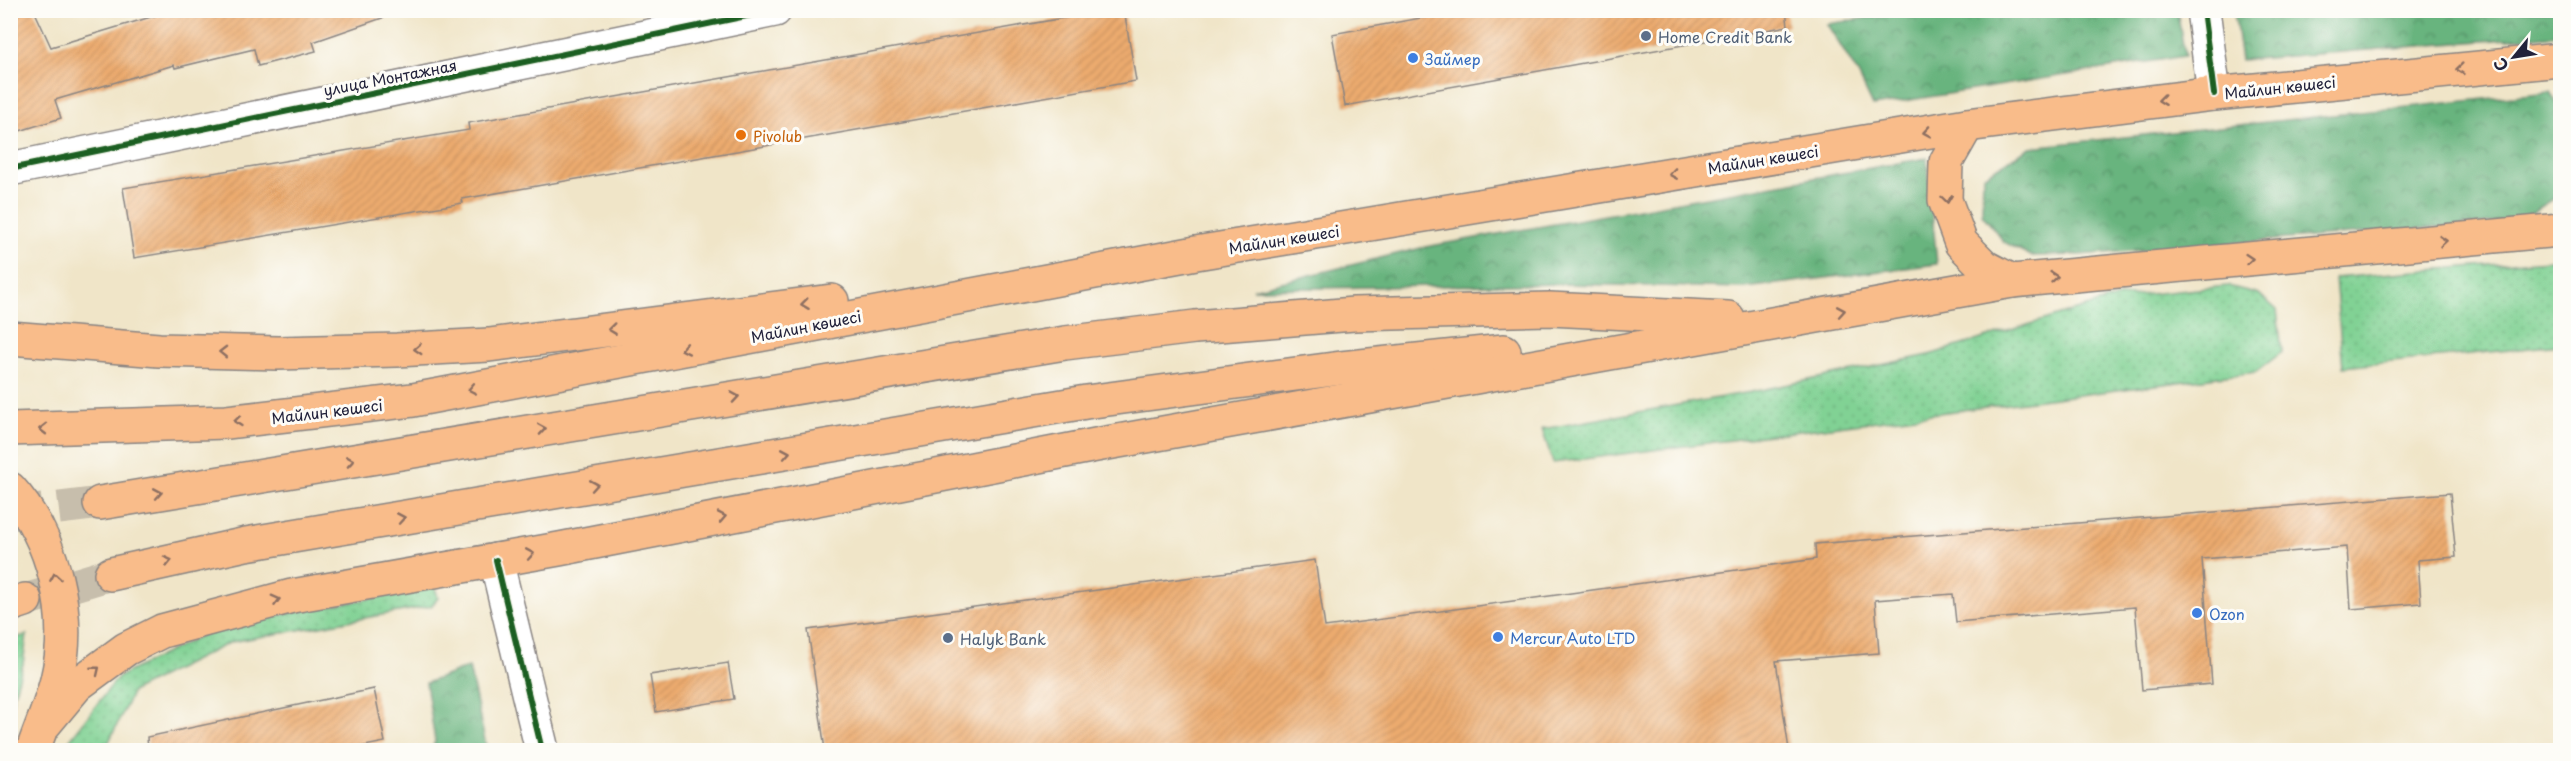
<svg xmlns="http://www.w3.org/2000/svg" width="2571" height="761" viewBox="0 0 2571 761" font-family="'Playpen Sans',sans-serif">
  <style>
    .grass { fill: url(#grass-dots); stroke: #527a68; stroke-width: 1.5 }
    .forest { fill: url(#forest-crowns); stroke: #456b5c; stroke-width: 1.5 }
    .building { fill: url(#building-hatch) }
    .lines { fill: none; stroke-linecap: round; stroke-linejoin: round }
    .primary-tunnel { stroke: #c7beac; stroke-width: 33; stroke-dasharray: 33 16; stroke-linecap: butt }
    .minor-casing { stroke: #898482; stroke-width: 36 }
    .primary-casing { stroke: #898482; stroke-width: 36 }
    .minor { stroke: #fff; stroke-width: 33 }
    .primary { stroke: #f9bc8a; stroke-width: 33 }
    .cycleway-casing { stroke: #fdfcf7; stroke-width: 10 }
    .cycleway { stroke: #1b5e20; stroke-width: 6 }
    .oneway { stroke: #8e6f62 }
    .service-dot { fill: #5c6f8a; stroke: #fdfcf7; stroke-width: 2 }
    .shop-dot { fill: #3f7fe0; stroke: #fdfcf7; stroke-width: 2 }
    .food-dot { fill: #e8710a; stroke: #fdfcf7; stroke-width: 2 }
    .labels { text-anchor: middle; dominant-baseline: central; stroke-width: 6; stroke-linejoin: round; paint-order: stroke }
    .service-label { font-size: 15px; fill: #4e5e75; stroke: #fdfcf7; text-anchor: start }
    .shop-label { font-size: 15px; fill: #366cbe; stroke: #fdfcf7; text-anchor: start }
    .street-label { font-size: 15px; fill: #22223b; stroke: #fdfcf7 }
    .food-label { font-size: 15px; fill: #c56008; stroke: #fdfcf7; text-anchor: start }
  </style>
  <defs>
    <pattern id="grass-dots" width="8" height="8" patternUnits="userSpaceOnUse" patternTransform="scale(1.5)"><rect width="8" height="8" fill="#81d294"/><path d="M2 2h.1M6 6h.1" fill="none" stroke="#6fb480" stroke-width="1.8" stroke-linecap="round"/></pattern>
    <pattern id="forest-crowns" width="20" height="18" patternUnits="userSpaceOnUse" patternTransform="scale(1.5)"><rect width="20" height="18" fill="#68b47e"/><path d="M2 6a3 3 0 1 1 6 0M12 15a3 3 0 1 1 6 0" fill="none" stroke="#559268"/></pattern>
    <pattern id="building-hatch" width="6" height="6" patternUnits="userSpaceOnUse" patternTransform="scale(1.5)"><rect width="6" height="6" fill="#ecab6e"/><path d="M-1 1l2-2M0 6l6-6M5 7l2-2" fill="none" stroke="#ca9360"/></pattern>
  </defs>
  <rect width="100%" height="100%" fill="#fdfcf7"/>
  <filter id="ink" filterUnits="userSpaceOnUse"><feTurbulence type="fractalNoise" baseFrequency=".0167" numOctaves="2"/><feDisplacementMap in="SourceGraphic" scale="12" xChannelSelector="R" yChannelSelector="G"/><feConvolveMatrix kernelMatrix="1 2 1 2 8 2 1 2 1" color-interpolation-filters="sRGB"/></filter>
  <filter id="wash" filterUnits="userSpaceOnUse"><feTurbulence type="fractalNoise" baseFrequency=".008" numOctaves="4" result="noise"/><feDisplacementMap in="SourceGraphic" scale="24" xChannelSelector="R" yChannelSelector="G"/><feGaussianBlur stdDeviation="1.35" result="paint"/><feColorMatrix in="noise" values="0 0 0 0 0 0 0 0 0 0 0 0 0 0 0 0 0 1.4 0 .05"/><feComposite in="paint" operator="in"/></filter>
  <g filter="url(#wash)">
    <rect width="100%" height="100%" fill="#f0e5c8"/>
    <g class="grass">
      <path d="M2560,259V345L2343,367L2335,278Z"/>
      <path d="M2228,286L2259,294L2277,310L2282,352L2256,372L1553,463L1542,429L1751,392L1929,355L2119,297Z"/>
      <path d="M435,587L438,598L431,606L231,642L133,691L105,750H65L68,742L118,677L222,625Z"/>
      <path d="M27,635L23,664L11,705V639Z"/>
    </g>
    <g class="forest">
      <path d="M1919,10L2177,11L2185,56L1873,106L1858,74L1827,24Z"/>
      <path d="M2234,11H2560V35L2241,60Z"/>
      <path d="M2550,92L2560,108V195L2518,221L2079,255L2031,256L2004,242L1982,214L1983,176L2030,147Z"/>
      <path d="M1927,158L1937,264L1745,288L1564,284L1253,289L1425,247Z"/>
      <path d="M469,667L487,750H432L435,741L426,683Z"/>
    </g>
    <g id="blocks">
      <g class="building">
        <path d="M10,10H34L51,47L174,10H391V15L313,42L316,51L258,66L254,49L175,68L174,65L55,100L61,118L10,134Z"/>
        <path d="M1109,10H1124L1136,81L462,199L463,203L134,258L123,188L469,130L468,123Z"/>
        <path d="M1465,10H1786L1788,26L1345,106L1332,34Z"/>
        <path d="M2450,493L2456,557L2418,560L2421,603L2351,609L2347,547L2202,559L2212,684L2142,690L2135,607L1956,622L1953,594L1875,600L1879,653L1776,661L1789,750H825L808,630L1315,560L1325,627L1816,559L1815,544Z"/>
        <path d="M728,663L734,699L656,712L650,675Z"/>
        <path d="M374,689L385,742L345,750H148L147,737Z"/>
      </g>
    </g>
  </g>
  <g filter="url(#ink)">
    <use href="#blocks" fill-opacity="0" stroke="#898482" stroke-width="1.5"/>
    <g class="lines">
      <g class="primary-tunnel">
        <path d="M10,514L100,503"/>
        <path d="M25,600L111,574"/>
      </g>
      <defs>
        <g id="minor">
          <path d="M2203,10L2214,94"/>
          <path d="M10,169L775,10"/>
          <path d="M496,560L542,750"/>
        </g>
        <g id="primary">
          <path d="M1967,125L1946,162L1945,200L1961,243L1985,267L2012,281"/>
          <path d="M10,338L159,350L278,353L397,350L489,345L832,301"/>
          <path d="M10,429L227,422L413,400L1196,253L1967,125L2214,94L2560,60"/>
          <path d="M10,489C54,538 73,616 57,680C51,704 41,727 33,750"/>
          <path d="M100,503L1065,343L1195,327L1354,314L1550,309L1728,318"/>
          <path d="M111,574L246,544L1086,402L1341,368L1504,351"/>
          <path d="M10,605L25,600"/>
          <path d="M42,727L77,685L126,649L162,631L292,596L559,549L1096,445L2012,281L2560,230"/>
        </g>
      </defs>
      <use href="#minor" class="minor-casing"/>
      <use href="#primary" class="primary-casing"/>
      <use href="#minor" class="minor"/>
      <use href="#primary" class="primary"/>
      <defs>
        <g id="cycleway">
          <path d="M2203,10L2214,94"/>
          <path d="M10,169L775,10"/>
          <path d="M496,560L542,750"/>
        </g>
      </defs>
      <use href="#cycleway" class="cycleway-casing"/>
      <use href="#cycleway" class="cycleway"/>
    </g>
    <defs><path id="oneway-chevron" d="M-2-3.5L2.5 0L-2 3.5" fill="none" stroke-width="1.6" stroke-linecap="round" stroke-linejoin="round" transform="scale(1.5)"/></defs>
    <g class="oneway">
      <use href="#oneway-chevron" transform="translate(2460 69) rotate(174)"/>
      <use href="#oneway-chevron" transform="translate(2162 100) rotate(173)"/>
      <use href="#oneway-chevron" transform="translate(1927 132) rotate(171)"/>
      <use href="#oneway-chevron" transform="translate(1673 174) rotate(171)"/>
      <use href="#oneway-chevron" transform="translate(1947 199) rotate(82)"/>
      <use href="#oneway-chevron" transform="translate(2443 241) rotate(-5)"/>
      <use href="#oneway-chevron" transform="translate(2249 259) rotate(-5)"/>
      <use href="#oneway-chevron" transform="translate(2054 277) rotate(-5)"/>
      <use href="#oneway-chevron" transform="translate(805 304) rotate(173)"/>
      <use href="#oneway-chevron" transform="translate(1841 311) rotate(-10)"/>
      <use href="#oneway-chevron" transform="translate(612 329) rotate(173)"/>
      <use href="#oneway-chevron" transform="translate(418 349) rotate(177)"/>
      <use href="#oneway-chevron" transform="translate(685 349) rotate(169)"/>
      <use href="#oneway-chevron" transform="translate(223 352) rotate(-179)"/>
      <use href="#oneway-chevron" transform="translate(472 389) rotate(169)"/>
      <use href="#oneway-chevron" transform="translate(735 397) rotate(-9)"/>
      <use href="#oneway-chevron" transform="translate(238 421) rotate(174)"/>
      <use href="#oneway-chevron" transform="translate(43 429) rotate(180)"/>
      <use href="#oneway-chevron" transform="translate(542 429) rotate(-9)"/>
      <use href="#oneway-chevron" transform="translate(786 453) rotate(-10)"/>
      <use href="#oneway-chevron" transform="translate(350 461) rotate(-9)"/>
      <use href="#oneway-chevron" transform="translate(594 485) rotate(-10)"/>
      <use href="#oneway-chevron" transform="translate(158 493) rotate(-10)"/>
      <use href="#oneway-chevron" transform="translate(722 517) rotate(-11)"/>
      <use href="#oneway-chevron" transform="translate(401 518) rotate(-10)"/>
      <use href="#oneway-chevron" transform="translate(530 554) rotate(-10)"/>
      <use href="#oneway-chevron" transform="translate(168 561) rotate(-13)"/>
      <use href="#oneway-chevron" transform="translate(55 577) rotate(-99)"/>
      <use href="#oneway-chevron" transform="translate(276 600) rotate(-15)"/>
      <use href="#oneway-chevron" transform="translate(96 670) rotate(-39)"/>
    </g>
  </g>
  <g class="service-dot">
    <circle cx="1646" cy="36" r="6"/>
    <circle cx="948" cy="638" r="6"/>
  </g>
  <g class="shop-dot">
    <circle cx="1413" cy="58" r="6"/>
    <circle cx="2197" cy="613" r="6"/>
    <circle cx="1498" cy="637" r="6"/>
  </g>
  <circle class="food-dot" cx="741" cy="135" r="6"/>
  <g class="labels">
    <g class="service-label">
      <text x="1658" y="36">Home Credit Bank</text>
      <text x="960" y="638">Halyk Bank</text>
    </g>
    <g class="shop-label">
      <text x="1425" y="58">Займер</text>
      <text x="2209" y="613">Ozon</text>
      <text x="1510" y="637">Mercur Auto LTD</text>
    </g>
    <g class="street-label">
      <text transform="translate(390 77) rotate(-11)">улица Монтажная</text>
      <text transform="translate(2280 87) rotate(-6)">Майлин көшесі</text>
      <text transform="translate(1763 159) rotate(-9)">Майлин көшесі</text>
      <text transform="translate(1284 239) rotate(-9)">Майлин көшесі</text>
      <text transform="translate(806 326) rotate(-11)">Майлин көшесі</text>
      <text transform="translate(327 411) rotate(-7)">Майлин көшесі</text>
    </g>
    <g class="food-label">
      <text x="753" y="135">Pivolub</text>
    </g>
  </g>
  <rect width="2571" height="761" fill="none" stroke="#fdfcf7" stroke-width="36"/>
  <g transform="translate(2514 57) rotate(240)" stroke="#fdfcf7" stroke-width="4.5" paint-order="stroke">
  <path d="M0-4.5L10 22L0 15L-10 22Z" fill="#22223b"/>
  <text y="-9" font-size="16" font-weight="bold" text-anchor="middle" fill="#22223b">С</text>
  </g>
</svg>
